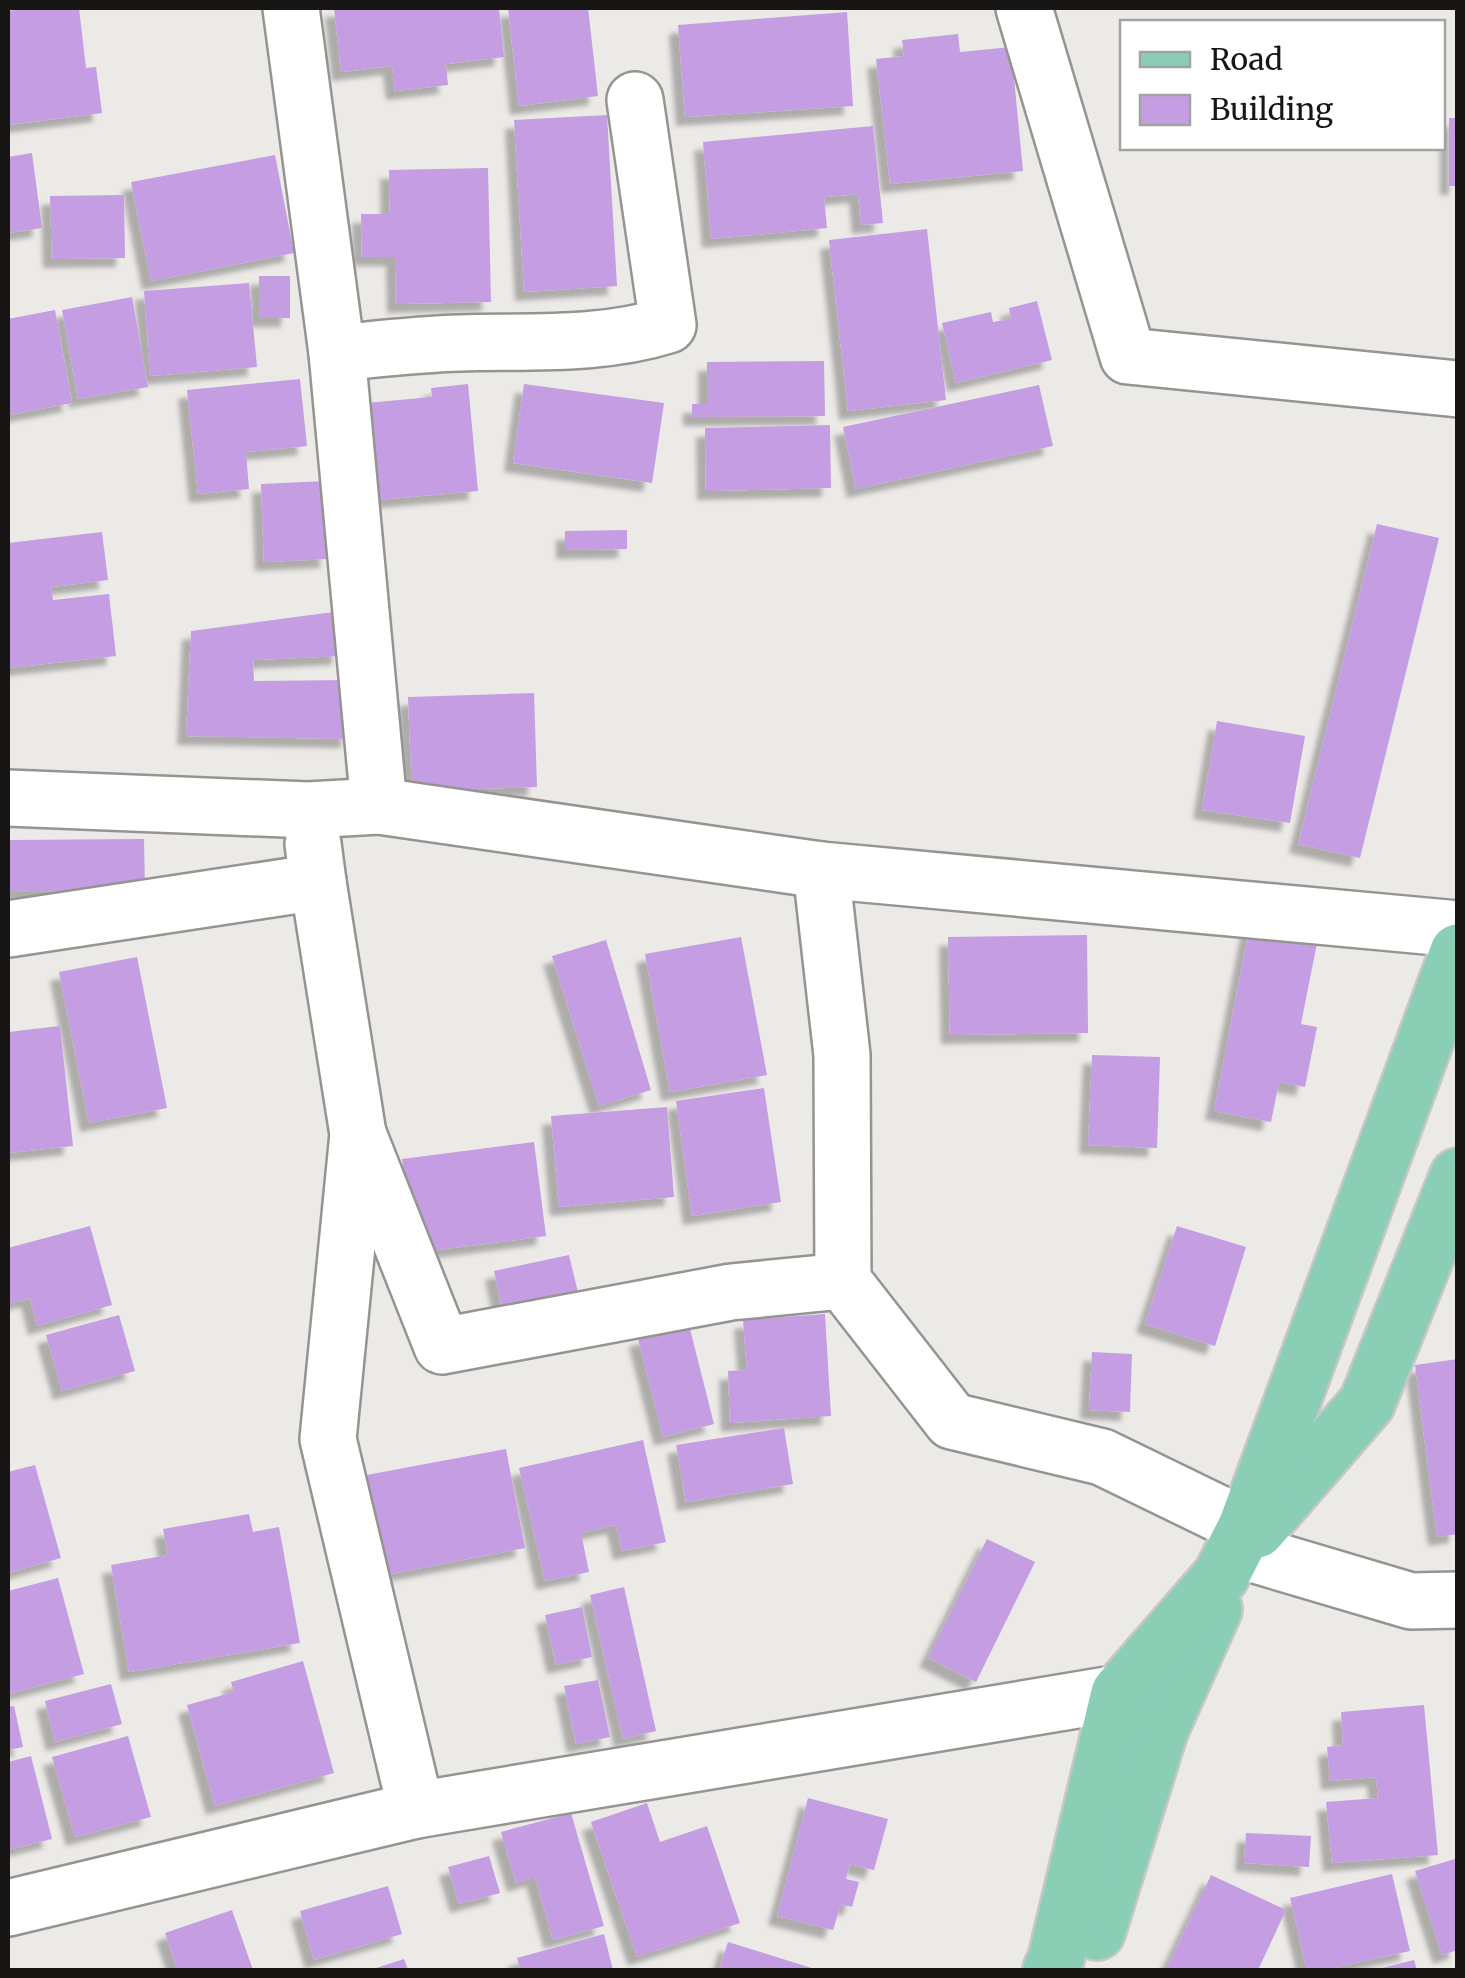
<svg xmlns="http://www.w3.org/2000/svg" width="1465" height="1978" viewBox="0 0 1465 1978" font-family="Merriweather,serif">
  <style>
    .building { fill: #c49de2; filter: url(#shadow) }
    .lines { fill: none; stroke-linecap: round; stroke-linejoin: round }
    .minor-casing { stroke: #959491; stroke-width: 60 }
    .major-casing { stroke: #c7c7c7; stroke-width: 60 }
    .minor { stroke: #fff; stroke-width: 55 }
    .major { stroke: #8bceb6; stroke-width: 55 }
  </style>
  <defs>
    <filter id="shadow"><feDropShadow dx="-9" dy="9" stdDeviation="2.5" flood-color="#0004"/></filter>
  </defs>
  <rect width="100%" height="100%" fill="#eceae7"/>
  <g class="building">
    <path d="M32,8H79L86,68L96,67L102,113L8,125V11Z"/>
    <path d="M334,8H499L504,57L446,64L448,85L395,91L392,66L341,72Z"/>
    <path d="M508,8H588L598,96L519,106Z"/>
    <path d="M847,12L853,106L685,117L678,25Z"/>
    <path d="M958,34L960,52L1011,47L1023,171L890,184L876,59L904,56L902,40Z"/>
    <path d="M607,115L617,286L524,292L514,120Z"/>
    <rect x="1449" y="118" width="9" height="68"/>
    <path d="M873,126L883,223L861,225L858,194L824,197L827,228L711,239L703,142Z"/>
    <path d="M32,153L42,228L8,233V157Z"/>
    <path d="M275,155L294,253L151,281L131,182Z"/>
    <path d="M488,168L491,302L396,304L395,257H362L361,214H390L389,170Z"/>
    <path d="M124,195L125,258L52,259L50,196Z"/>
    <path d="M927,229L946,400L848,411L829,240Z"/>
    <rect x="259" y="276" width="31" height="42"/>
    <path d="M249,283L257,367L150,376L144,291Z"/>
    <path d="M132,297L148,387L78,399L62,310Z"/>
    <path d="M1037,301L1052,360L956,383L942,323L991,312L993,322L1011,319L1009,308Z"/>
    <path d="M55,310L72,403L8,415V319Z"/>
    <path d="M824,361L825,416L692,417V404H707V362Z"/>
    <path d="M300,379L307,446L246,452L249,489L198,494L187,390Z"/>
    <path d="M468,384L478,491L376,500L366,403L432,397L431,388Z"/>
    <path d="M524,384L664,403L652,483L513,463Z"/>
    <path d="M1039,385L1053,446L856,489L843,427Z"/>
    <path d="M830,425L831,488L706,491L705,428Z"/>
    <path d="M326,481L329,559L264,562L261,484Z"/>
    <path d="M1377,524L1439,538L1360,858L1298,844Z"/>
    <path d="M627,530V549L565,550V531Z"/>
    <path d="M102,532L108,580L51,587L53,600L109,594L116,656L8,668V543Z"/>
    <path d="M341,611V656L253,660L254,681L351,680L350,739L186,736L191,631Z"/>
    <path d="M534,693L537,787L412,791L408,697Z"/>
    <path d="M1217,721L1305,736L1290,823L1202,810Z"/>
    <path d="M144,839L145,891L8,892V840Z"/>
    <path d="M1250,924L1318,938L1301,1024L1317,1027L1305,1087L1279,1082L1271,1122L1214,1111Z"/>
    <path d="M1087,935L1088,1033L950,1035L948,937Z"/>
    <path d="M741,937L767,1075L670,1092L645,954Z"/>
    <path d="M606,940L651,1090L599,1106L552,956Z"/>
    <path d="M137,957L167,1108L89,1123L59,972Z"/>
    <path d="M60,1026L73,1146L8,1153V1032Z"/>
    <path d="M1092,1055L1160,1057L1157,1148L1088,1145Z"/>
    <path d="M764,1088L781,1202L692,1216L676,1101Z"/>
    <path d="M667,1107L674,1197L559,1207L551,1116Z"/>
    <path d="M534,1142L546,1236L414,1253L402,1159Z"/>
    <path d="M90,1226L112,1305L37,1326L30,1298L8,1304V1248Z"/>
    <path d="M1177,1226L1246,1247L1215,1346L1145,1324Z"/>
    <path d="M569,1255L580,1301L504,1318L494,1271Z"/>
    <path d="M825,1314L831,1416L730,1423L728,1371L747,1370L743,1320Z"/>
    <path d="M119,1315L135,1371L62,1391L46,1335Z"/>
    <path d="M689,1325L714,1424L663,1437L638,1338Z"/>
    <path d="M1092,1352L1132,1354L1130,1412L1089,1410Z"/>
    <path d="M1458,1359V1534L1437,1537L1415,1365Z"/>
    <path d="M784,1428L793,1484L686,1502L676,1445Z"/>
    <path d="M643,1440L666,1542L622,1551L616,1525L581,1533L589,1572L545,1581L519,1468Z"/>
    <path d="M506,1449L525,1548L364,1579L345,1479Z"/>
    <path d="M35,1465L61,1558L8,1573V1472Z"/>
    <path d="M249,1514L253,1532L279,1527L300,1643L129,1672L111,1565L168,1555L163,1529Z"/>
    <path d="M987,1539L1035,1562L976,1682L928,1658Z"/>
    <path d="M58,1578L84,1674L8,1694V1591Z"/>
    <path d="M624,1587L656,1731L623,1739L590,1595Z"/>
    <path d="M582,1607L592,1657L556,1665L545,1615Z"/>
    <path d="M303,1661L334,1773L215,1806L187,1705L234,1692L231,1682Z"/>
    <path d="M598,1680L610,1737L576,1744L564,1686Z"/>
    <path d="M111,1684L122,1724L55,1742L45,1701Z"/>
    <path d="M1424,1705L1438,1855L1332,1863L1326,1802L1378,1798L1376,1777L1330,1781L1327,1747L1343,1745L1341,1712Z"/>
    <path d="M14,1706L23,1747L8,1750V1707Z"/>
    <path d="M128,1736L151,1817L75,1837L52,1757Z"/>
    <path d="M31,1756L52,1839L8,1850V1762Z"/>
    <path d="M808,1798L888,1819L874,1870L850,1864L846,1879L859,1882L852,1907L841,1904L833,1930L777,1916Z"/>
    <path d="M647,1803L660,1842L707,1826L740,1923L637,1957L591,1822Z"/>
    <path d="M571,1813L604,1926L553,1940L535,1877L516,1883L501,1832Z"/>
    <path d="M1246,1833L1311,1836L1309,1867L1244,1863Z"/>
    <path d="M489,1856L500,1893L459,1904L448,1867Z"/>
    <path d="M1458,1858V1950L1442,1955L1415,1871Z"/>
    <path d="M1392,1874L1410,1951L1324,1970H1307L1290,1898Z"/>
    <path d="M1211,1875L1286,1910L1258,1970H1166Z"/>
    <path d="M388,1886L402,1934L314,1960L300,1911Z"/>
    <path d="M232,1910L253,1970H178L165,1933Z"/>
    <path d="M604,1934L613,1970H520L517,1958Z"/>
    <path d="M728,1942L818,1970H719Z"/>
    <path d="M404,1959L408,1970H370Z"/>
    <path d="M1414,1960L1417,1970H1378V1969Z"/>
  </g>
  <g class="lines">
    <defs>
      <g id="minor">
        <path d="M291,8L337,353L379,806"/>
        <path d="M1024,8L1128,356L1458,389"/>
        <path d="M337,353C378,349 419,344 460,343C529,341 602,346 668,325L635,100"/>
        <path d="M8,798L308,810L379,806L821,870L1458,929"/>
        <path d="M821,870L842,1055L843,1281"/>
        <path d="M318,882L358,1134L328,1439L416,1810"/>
        <path d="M8,929L318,882L313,844"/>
        <path d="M358,1134L442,1346L731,1292L843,1281L952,1421L1102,1457L1246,1527"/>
        <path d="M1239,1550L1411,1601L1458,1600"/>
        <path d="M8,1908L416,1810L1119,1693"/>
      </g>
      <g id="major">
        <path d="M1257,1530L1367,1403L1458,1176"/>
        <path d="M1097,1932L1160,1730L1214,1609"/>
        <path d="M1051,1970L1056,1959L1119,1693L1221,1576L1246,1527L1458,952"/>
      </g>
    </defs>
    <use href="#minor" class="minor-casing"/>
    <use href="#major" class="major-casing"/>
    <use href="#minor" class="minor"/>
    <use href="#major" class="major"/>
  </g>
  <rect width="1465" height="1978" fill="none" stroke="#171615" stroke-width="20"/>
  <rect x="1120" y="20" width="325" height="130" fill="#ffffff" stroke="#a2a2a1" stroke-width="2.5"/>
  <rect x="1140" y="52" width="50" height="15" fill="#8bceb6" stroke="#a2a2a1" stroke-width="2.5"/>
  <text x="1210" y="70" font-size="30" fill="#171615">Road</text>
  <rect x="1140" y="95" width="50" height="30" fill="#c49de2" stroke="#a2a2a1" stroke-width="2.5"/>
  <text x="1210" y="120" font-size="30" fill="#171615">Building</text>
</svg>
